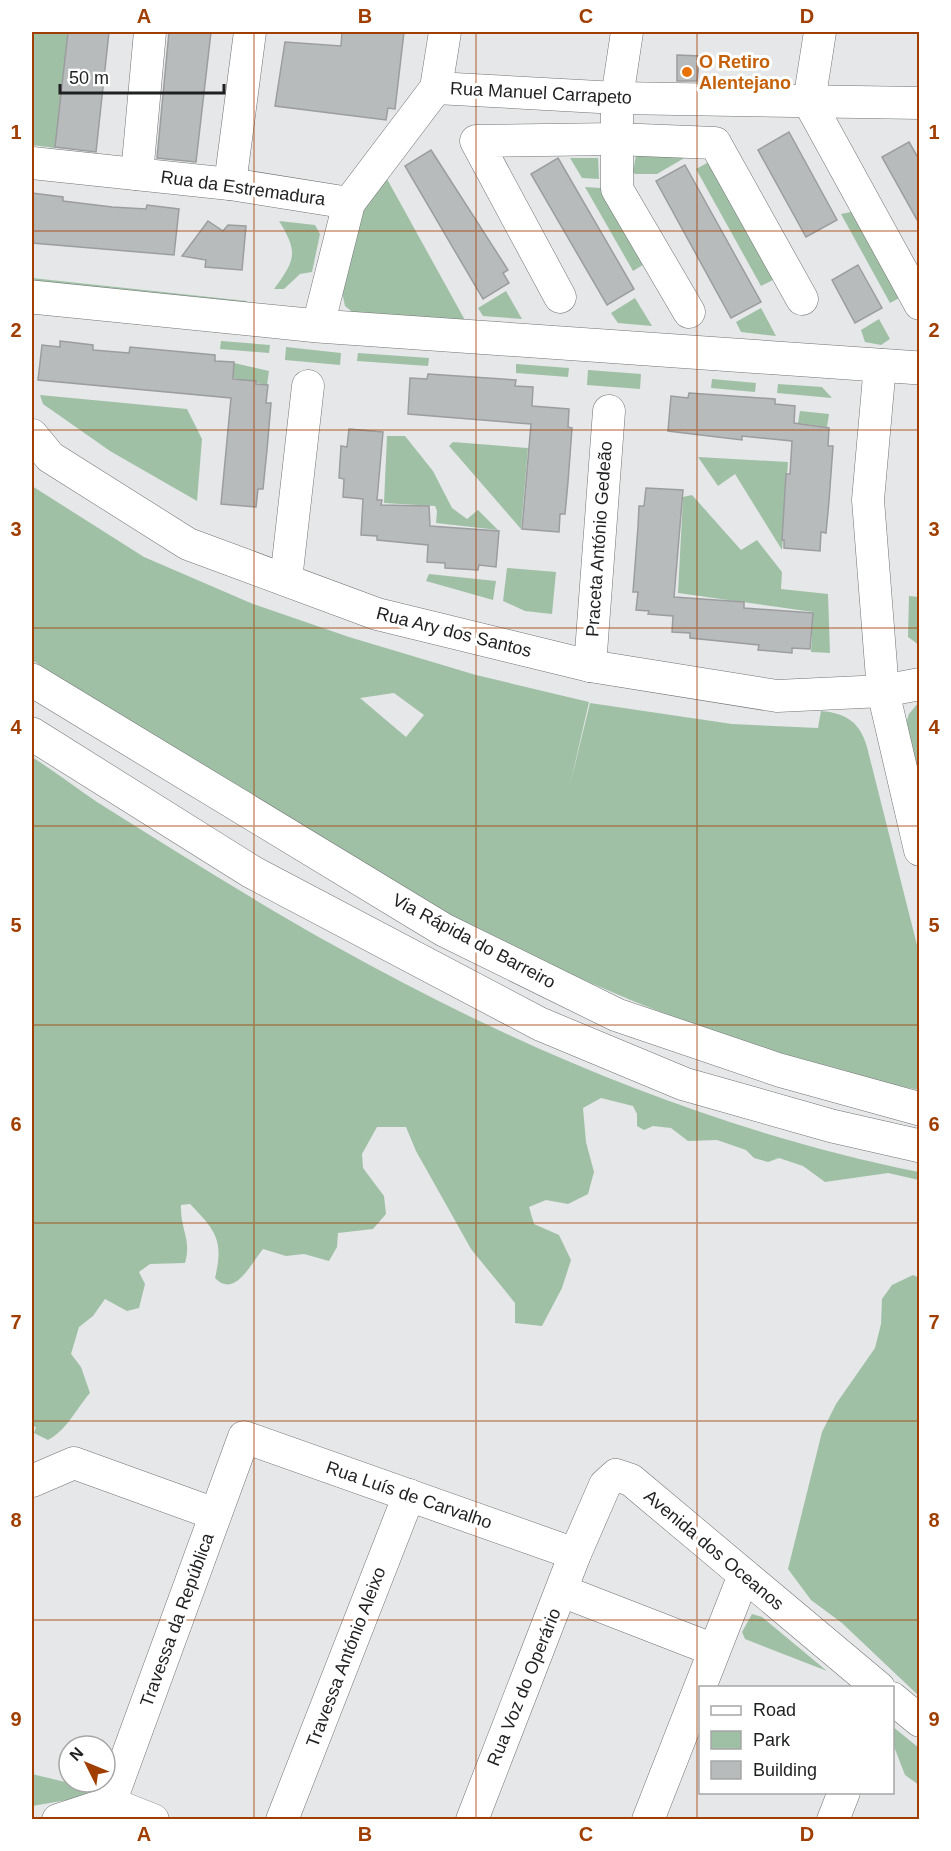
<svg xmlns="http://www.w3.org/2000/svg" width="951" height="1851" viewBox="0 0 951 1851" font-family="Helvetica,sans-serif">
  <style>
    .green { fill: #a0c0a6; fill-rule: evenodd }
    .building { fill: #b8bbbc; stroke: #9b9d9f; stroke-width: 1.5 }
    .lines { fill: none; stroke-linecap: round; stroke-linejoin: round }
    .minor-casing { stroke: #717374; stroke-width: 33 }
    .major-casing { stroke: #717374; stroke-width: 34 }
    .highway-casing { stroke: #717374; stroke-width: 34 }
    .minor { stroke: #fff; stroke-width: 32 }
    .major { stroke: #fff; stroke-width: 33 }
    .highway { stroke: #fff; stroke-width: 33 }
    .grid { fill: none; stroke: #a03e00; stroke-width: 1.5; stroke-opacity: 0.55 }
    .food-dot { fill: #e8710a; stroke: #fff; stroke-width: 2 }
    .labels { text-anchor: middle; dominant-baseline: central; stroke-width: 6; stroke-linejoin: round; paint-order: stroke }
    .food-label { font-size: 18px; font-weight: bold; fill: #c56008; stroke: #fff; text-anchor: start }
    .street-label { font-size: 18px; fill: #1f2020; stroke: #fff }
    .neatline { fill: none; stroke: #a03e00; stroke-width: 2 }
    .grid-label { font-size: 20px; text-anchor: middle; font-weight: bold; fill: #a03e00 }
  </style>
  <rect width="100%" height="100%" fill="#e5e7e9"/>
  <g class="green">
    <path d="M32,32H68L55,148L32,145Z"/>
    <path d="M636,155L686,157L657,174H635L633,172Z"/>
    <path d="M570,158H598L599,179L582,178Z"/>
    <path d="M709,162L775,279L761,286L696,169Z"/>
    <path d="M387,179L466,322L356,315L345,306L342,292L359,210Z"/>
    <path d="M585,187L601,188L646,263L633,271Z"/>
    <path d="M856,211L903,296L890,303L841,214Z"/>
    <path d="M279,221L315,225L320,234L312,272L300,274L284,289H274C295,260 299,253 279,221Z"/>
    <path d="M32,278L247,301L246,306L32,284Z"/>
    <path d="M506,291L522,319L483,316L478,308Z"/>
    <path d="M635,298L652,326L618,323L611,313Z"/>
    <path d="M761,308L776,336L741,332L736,322Z"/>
    <path d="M879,319L890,339L881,345L865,342L861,330Z"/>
    <path d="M221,341L270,345L269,353L220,349Z"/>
    <path d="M286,347L341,353L340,365L285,360Z"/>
    <path d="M358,353L429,358L428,366L357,361Z"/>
    <path d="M234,363L269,371L267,385L233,378Z"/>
    <path d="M516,364L569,368L568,377L516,373Z"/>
    <path d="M588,370L641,374L640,389L587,385Z"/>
    <path d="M712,379L756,383L755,392L711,388Z"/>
    <path d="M778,384L822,387L832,398L777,393Z"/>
    <path d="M40,395L187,409L202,439L197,501L110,451L43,404Z"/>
    <path d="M800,411L829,414L827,427L798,423Z"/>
    <path d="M387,436H405L433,471L452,508L467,519L478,510L498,530L436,523L437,511L435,506L384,503Z"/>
    <path d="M453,442L528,448L521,529L449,446Z"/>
    <path d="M698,457L788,462L782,550L735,474L718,486Z"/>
    <path d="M32,486L144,557L253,604L349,637L476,675L589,702L570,785L590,703L732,724L818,728L821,711C846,713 860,722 867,747L919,953V1090C889,1085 858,1074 828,1066C535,991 283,821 32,660ZM394,693L424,715L406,737L360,698Z"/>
    <path d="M692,495L741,550L757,540L782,572L781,589L828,594L830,653L811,652L813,612L678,593L683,497Z"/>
    <path d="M507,568L556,572L552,614L525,611L503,601Z"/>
    <path d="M429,574L496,581L493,600L426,581Z"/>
    <path d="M909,596L919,597V645L908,637Z"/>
    <path d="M919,702V786L906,723L909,714Z"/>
    <path d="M32,757C54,771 75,787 97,802C175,851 254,901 335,946C519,1049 712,1130 919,1172V1180L888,1173L825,1182L803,1166L779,1158L768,1162L754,1158L746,1150L717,1140L688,1141L671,1128L653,1126L644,1130L637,1126V1114L633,1106L601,1098L583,1108L586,1142L594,1172L588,1194L568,1204L546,1200L529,1207L534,1224L559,1235L571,1260L562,1288L542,1326L515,1323V1303L471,1249L416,1151L406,1127H377L362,1154L363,1168L384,1196L386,1214L373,1229L338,1233L337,1247L329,1261L304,1254L286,1256L263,1249C251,1263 235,1299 215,1278C224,1240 216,1231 190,1204L181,1205C180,1230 192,1239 185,1263L150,1264L139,1272L145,1284L139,1308L127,1311L105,1299L93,1316L79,1327L71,1354L81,1367L90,1393C76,1409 67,1430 48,1440L34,1433L36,1427L32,1426Z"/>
    <path d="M913,1275L920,1278L919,1696L842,1623L811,1600L788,1569L822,1432L836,1404L875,1348L881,1324L882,1299L892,1285Z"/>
    <path d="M752,1614L762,1617L827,1671L745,1639L742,1632Z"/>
    <path d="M892,1726L919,1748V1785L905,1775L893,1744Z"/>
    <path d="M32,1774L90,1788L94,1792L91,1796L32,1806Z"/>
  </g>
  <g class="building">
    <path d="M68,32H109L96,152L55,147Z"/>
    <path d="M169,32H211L196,162L157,158Z"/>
    <path d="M342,32H404L395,109L388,108L386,120L275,106L285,42L341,46Z"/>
    <path d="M677,55L700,56L697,81H677Z"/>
    <path d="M789,132L837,220L806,237L758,150Z"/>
    <path d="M909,142L920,161V225L882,157Z"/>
    <path d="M431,150L508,270L503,273L509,283L483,299L405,166Z"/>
    <path d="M558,158L634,289L607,305L531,174Z"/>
    <path d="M685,165L761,302L731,318L656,181Z"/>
    <path d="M32,193L63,197V201L112,207L146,209L147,205L179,209L174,255L32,243Z"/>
    <path d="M208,221L223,231L228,225L246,226L242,270L205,267L206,260L182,256Z"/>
    <path d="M858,265L882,308L855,323L832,280Z"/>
    <path d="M60,341L93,345V350L129,353L130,347L215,355V361L234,362L233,379L256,381V384L268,385L266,403H271L267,450L263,489H258L256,507L221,504L231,398L38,380L42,345L60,347Z"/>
    <path d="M428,374L516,380L515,386L533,387L532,406L569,409L568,427L572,428L568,482L565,514H560L559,532L522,529L531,424L408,414L410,378L427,379Z"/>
    <path d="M689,393L775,399V404L795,406L794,423L829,428L828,446H833L829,501L826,533L821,532L820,551L784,548V540H782L786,474H790L792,441L742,436V440L668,431L671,396L688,398Z"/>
    <path d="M349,429L383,432L377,500H382L381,505L429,506L430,526L499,531L496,567L479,565L478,570L445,568V563L427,562L428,545L377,540V536L361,535L363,499L343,497L344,479L339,478L341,446L347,447Z"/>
    <path d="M646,488L683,490L674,597L744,602V608L813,613L810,649L792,648V653L758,650L759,645L690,638V633L672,632L673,616L648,614L649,611L636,610L638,592H633L638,527L639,506H644Z"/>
  </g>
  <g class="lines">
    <defs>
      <g id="minor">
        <path d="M627,32L617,98V189L689,312"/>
        <path d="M820,32L809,102L920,304"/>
        <path d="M436,88L617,98L920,103"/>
        <path d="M32,163L230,184L349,203"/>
        <path d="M137,174L150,32"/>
        <path d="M230,184L250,32"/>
        <path d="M560,297L476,141L615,139L715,143L802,299"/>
        <path d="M318,326L349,203L436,88L445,32"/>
        <path d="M880,365L868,500L883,691L920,850"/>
        <path d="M32,435L50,457L188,544L377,614L590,666L777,696L883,691L920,684"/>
        <path d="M286,580L308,386"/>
        <path d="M590,666L609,411"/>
        <path d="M32,1481L74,1463L215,1514"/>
        <path d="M562,1591L714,1650"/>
        <path d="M892,1698L920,1721"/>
        <path d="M110,1803L244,1437L575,1554"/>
        <path d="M58,1820L110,1803L153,1820"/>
        <path d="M282,1820L409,1495"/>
        <path d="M472,1820L575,1554L605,1485L616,1475L631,1480L879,1688"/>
        <path d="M648,1820L744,1575"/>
        <path d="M833,1820L844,1792"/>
      </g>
      <path id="major" d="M32,297L318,326L920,368"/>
      <g id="highway">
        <path d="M32,680L444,930L617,1015L779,1070L920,1109"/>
        <path d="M32,734L252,872L540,1024L684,1084L832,1126L920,1146"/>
      </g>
    </defs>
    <use href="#minor" class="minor-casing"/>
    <use href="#major" class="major-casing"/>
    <use href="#highway" class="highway-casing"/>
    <use href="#minor" class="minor"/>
    <use href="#major" class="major"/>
    <use href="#highway" class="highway"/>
  </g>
  <path class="grid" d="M254,32V1820M476,32V1820M697,32V1820M32,231H920M32,430H920M32,628H920M32,826H920M32,1025H920M32,1223H920M32,1421H920M32,1620H920"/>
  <circle class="food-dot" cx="687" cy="72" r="6"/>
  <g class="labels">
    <g class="food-label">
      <text x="699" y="62">O Retiro<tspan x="699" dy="21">Alentejano</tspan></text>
    </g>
    <g class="street-label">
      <text transform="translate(541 93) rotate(3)">Rua Manuel Carrapeto</text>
      <text transform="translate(243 188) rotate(8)">Rua da Estremadura</text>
      <text transform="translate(599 539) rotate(-86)">Praceta António Gedeão</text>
      <text transform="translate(454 632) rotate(14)">Rua Ary dos Santos</text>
      <text transform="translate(474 941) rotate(28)">Via Rápida do Barreiro</text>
      <text transform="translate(409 1495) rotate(19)">Rua Luís de Carvalho</text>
      <text transform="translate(714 1550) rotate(40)">Avenida dos Oceanos</text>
      <text transform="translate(177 1620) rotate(-70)">Travessa da República</text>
      <text transform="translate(346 1657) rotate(-69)">Travessa António Aleixo</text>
      <text transform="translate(524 1687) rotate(-68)">Rua Voz do Operário</text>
    </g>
  </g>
  <rect width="951" height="1851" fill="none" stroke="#ffffff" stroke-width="66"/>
  <rect x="699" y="1686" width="195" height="108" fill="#ffffff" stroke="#a5a6a6" stroke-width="1.5"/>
  <rect x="711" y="1706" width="30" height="9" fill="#ffffff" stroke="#a5a6a6" stroke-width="1.5"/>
  <text x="753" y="1716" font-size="18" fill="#1f2020">Road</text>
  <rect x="711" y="1731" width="30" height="18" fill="#a0c0a6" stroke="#a5a6a6" stroke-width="1.5"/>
  <text x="753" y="1746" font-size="18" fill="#1f2020">Park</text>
  <rect x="711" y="1761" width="30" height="18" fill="#b8bbbc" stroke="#a5a6a6" stroke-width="1.5"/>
  <text x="753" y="1776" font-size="18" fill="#1f2020">Building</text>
  <g transform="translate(87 1764) rotate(313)"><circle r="28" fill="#ffffff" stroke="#a5a6a6" stroke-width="1.5"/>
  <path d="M0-4.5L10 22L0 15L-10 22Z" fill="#a03e00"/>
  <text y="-9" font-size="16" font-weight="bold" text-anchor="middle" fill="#1f2020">N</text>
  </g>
  <path d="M60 84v9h164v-9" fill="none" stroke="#1f2020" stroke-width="3"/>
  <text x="69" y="84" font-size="18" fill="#1f2020" stroke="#ffffff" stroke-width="4.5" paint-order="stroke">50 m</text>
  <rect x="33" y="33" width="885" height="1785" class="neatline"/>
  <g class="grid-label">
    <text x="144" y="23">A</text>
    <text x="365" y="23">B</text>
    <text x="586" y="23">C</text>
    <text x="807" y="23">D</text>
    <text x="16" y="139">1</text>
    <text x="934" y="139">1</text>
    <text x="16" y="337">2</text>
    <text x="934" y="337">2</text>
    <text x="16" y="536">3</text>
    <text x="934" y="536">3</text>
    <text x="16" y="734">4</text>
    <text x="934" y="734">4</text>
    <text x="16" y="932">5</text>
    <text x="934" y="932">5</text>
    <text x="16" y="1131">6</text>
    <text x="934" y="1131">6</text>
    <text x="16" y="1329">7</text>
    <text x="934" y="1329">7</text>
    <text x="16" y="1527">8</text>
    <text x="934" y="1527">8</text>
    <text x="16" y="1726">9</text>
    <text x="934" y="1726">9</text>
    <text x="144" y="1841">A</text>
    <text x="365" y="1841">B</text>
    <text x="586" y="1841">C</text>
    <text x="807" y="1841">D</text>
  </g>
</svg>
